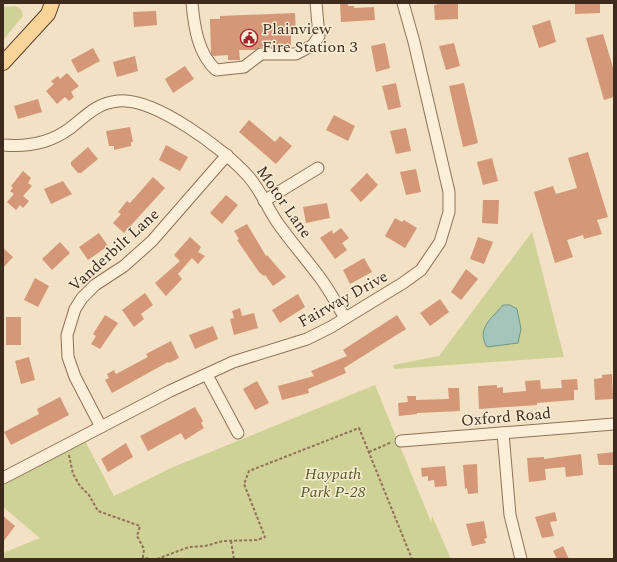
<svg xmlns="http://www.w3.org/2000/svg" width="617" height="562" viewBox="0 0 617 562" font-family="Spectral,serif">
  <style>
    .green { fill: #cfd297 }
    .water { fill: #a6c5ba; stroke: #6c9588 }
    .building { fill: #d49777 }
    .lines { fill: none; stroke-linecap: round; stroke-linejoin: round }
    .minor-casing { stroke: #8f7158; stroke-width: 13 }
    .major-casing { stroke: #5d402d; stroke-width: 16 }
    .path { stroke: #8f7158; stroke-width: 2; stroke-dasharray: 3 2; stroke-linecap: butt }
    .minor { stroke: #fcefd9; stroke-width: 11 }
    .major { stroke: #f8d499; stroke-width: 14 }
    .labels { text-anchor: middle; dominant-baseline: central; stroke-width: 3; stroke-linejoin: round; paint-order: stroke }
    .poi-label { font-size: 16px; fill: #3e2b1e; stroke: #f9ecd5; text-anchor: start }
    .street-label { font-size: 16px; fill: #3e2b1e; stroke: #f9ecd5 }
    .park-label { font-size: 16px; font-style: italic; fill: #525c22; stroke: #f9ecd5 }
  </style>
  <rect width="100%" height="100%" fill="#f2e1c4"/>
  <g class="green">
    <path d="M15,6L21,9L23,16L3,40V7Z"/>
    <path d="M532,232L564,357L394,369L393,365L439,356Z"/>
    <path d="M375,385L431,522L432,516L451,559H3V553L40,538L3,507V483L85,441L114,496L171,468Z"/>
  </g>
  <path class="water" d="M503,305H510L517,309L521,329L518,343L487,347C476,329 491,319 503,305Z"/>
  <g class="building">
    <path d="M340,3H348V6H354V8L374,7L375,20L341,22Z"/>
    <path d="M445,3H458V19L435,20L434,5Z"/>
    <path d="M575,3H600V13L575,14Z"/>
    <path d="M156,11L157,25L134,27L133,12Z"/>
    <path d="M295,13L296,35H291V47H261L255,50H239L240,60H228V55L213,56L211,53L210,19H220V16Z"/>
    <path d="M550,20L556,42L539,48L532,26Z"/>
    <path d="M603,34L614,71V97L604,100L586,38Z"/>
    <path d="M385,43L390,68L376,72L371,46Z"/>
    <path d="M454,43L460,66L446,70L439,46Z"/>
    <path d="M93,48L100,61L78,73L71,60Z"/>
    <path d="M135,56L138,71L117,77L113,62Z"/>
    <path d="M185,66L194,79L173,93L165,79Z"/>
    <path d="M67,73L79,86L71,92L74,97L69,101L65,97L57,104L46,91L54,84L51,81L58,76L60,79Z"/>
    <path d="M396,83L401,107L388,110L382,86Z"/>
    <path d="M464,83L478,143L463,147L449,86Z"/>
    <path d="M38,99L42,112L18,119L14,106Z"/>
    <path d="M334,115L355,126L348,141L326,130Z"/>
    <path d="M249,120L275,142L280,136L292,146L276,164L239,132Z"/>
    <path d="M130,127L133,142H131V146L114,150V146H109L106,131Z"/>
    <path d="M406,128L411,151L396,154L390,131Z"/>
    <path d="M166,145L188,157L180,171L159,160Z"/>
    <path d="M88,147L98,159L81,173H78L71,165V162Z"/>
    <path d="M588,152L608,217L597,220L602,234L584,239L583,235L567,240L573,257L555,263L534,192L553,186L556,194L577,188L568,158Z"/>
    <path d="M492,158L498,181L483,185L477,162Z"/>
    <path d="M416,169L421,192L406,195L400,172Z"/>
    <path d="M23,171L31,178L28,183L32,186L23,196L29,201L23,208L20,205L16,210L7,202L14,194L10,191L13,188L11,186Z"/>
    <path d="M367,173L378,185L361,202L350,190Z"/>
    <path d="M153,177L165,188L124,233L113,223L121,214L118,212L127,201L130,203Z"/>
    <path d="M63,181L72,194L51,204L44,189Z"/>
    <path d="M226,195L238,205L222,224L210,213Z"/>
    <path d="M483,200H499L498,224L482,223Z"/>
    <path d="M327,203L330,218L306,223L303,207Z"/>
    <path d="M395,218L402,222L404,220L417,228L405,248L385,236Z"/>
    <path d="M247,224L266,256L267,255L286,277L273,286L265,275L264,276L259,272L237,240L239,239L234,231Z"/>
    <path d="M341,228L349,238L342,243L347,250L335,259L320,238L332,230L333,234Z"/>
    <path d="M99,233L108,246L88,260L79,247Z"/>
    <path d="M190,237L201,247L198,252L205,256L198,264L192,258L178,274L182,279L166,296L155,283L180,261L174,255Z"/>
    <path d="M478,237L493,242L484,264L470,259Z"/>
    <path d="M60,242L70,253L52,270L42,259Z"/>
    <path d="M3,248L13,257L3,268Z"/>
    <path d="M364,258L372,272L350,284L343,270Z"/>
    <path d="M466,269L478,279L461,300L451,292Z"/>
    <path d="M35,278L49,286L38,307L24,300Z"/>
    <path d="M145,293L153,305L141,314L144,319L134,327L122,310Z"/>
    <path d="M298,294L305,307L280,323L272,310Z"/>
    <path d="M440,299L449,312L430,326L420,313Z"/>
    <path d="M240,308L242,316L254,313L258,328L234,335L230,319L234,318L232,311Z"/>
    <path d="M105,315L118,323L100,349L91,344L96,336L93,334Z"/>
    <path d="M397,315L406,329L344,368L346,373L308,389L309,393L282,400L278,386L314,376L311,371L347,356L343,350Z"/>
    <rect x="6" y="317" width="15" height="28"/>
    <path d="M213,326L218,339L195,349L189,335Z"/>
    <path d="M171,341L179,358L169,363L168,362L112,393L105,380L109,378L107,374L114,370L116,374L148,357L146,354Z"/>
    <path d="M29,357L35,380L21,384L15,361Z"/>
    <path d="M612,374L613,399L595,400L594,379L602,378V375Z"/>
    <path d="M577,379L578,390H574V400L537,403V405L479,409L478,386L497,385V388L503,387V393L526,391L525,381L540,380L541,389L562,388L561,380Z"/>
    <path d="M257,381L269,403L255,410L243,389Z"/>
    <path d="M448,388H459L460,411L417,413V414L399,416L398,403L408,402L407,396H416V400L449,399Z"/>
    <path d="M60,397L69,415L11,445L4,432L39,414L37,409Z"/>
    <path d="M195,407L203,421L201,423L204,428L185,440L181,433L148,451L140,436Z"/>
    <path d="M126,443L133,457L108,472L101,459Z"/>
    <path d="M614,452V465H599L597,454Z"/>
    <path d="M581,454L583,475L566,477L565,467L545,469L546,480L529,482L527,458L544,457V459Z"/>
    <path d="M477,464L478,493L468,494L467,488L465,489L463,465Z"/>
    <path d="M445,466L447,486L435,487L434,480L428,481V476L422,477L421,468Z"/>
    <path d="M555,512L557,521L550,522L554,536L542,538L535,517Z"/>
    <path d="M3,516L15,526L3,542Z"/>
    <path d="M484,521L487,538L484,539L486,543L472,546L466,524Z"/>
    <path d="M563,546L569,559H557L553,551Z"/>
  </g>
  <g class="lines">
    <defs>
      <g id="minor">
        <path d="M192,3C194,26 198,54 216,70L244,67L261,54H296L313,45L319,36L316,3"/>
        <path d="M3,145C26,147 50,143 69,129C85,117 96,103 118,101C154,97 224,149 248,176C260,189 267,207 277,222C291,242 307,260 321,279C330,291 337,305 345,318"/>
        <path d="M264,201L318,168"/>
        <path d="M207,375L238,433"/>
        <path d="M101,427L75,377L68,357L67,335L75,309L82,298L95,285L124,266L152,241L227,155"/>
        <path d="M503,433L510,515L521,559"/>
        <path d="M401,441L614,424"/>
        <path d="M3,478L170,391L233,362L307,339L331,327L403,283L421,270L440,242L449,212V192L414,42L403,3"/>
      </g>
      <path id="major" d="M3,63L48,14L52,3"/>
    </defs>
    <use href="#minor" class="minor-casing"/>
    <use href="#major" class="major-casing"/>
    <g class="path">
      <path d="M369,452L392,442"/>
      <path d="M69,455L73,474L80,486L89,495L98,511L140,526L137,536L144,549L143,557"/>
      <path d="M231,541L234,559"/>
      <path d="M142,559L143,557L149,559"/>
      <path d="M157,559L189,547L205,546L223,541L257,540L265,537L244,484L249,471L359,428L412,559"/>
    </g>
    <use href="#minor" class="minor"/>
    <use href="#major" class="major"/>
  </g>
  <defs>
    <symbol id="civic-ring" viewBox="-11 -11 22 22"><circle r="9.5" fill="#f9ecd5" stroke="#a4222d" stroke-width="1.5"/><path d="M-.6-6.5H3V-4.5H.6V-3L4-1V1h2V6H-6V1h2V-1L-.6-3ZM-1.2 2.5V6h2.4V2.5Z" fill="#a4222d"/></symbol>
  </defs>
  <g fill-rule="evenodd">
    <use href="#civic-ring" x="239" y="28" width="20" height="20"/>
  </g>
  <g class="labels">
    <g class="poi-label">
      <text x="262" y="29">Plainview<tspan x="262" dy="18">Fire Station 3</tspan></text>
    </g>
    <g class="street-label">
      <text transform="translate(284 202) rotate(55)">Motor Lane</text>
      <text transform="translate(114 250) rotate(-42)">Vanderbilt Lane</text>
      <text transform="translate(343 299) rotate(-29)">Fairway Drive</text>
      <text transform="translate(506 417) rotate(-5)">Oxford Road</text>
    </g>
    <g class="park-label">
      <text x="333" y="474">Haypath<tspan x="333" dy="18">Park P-28</tspan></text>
    </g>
  </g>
  <rect width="617" height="562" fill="none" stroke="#3e2b1e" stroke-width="8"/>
</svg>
